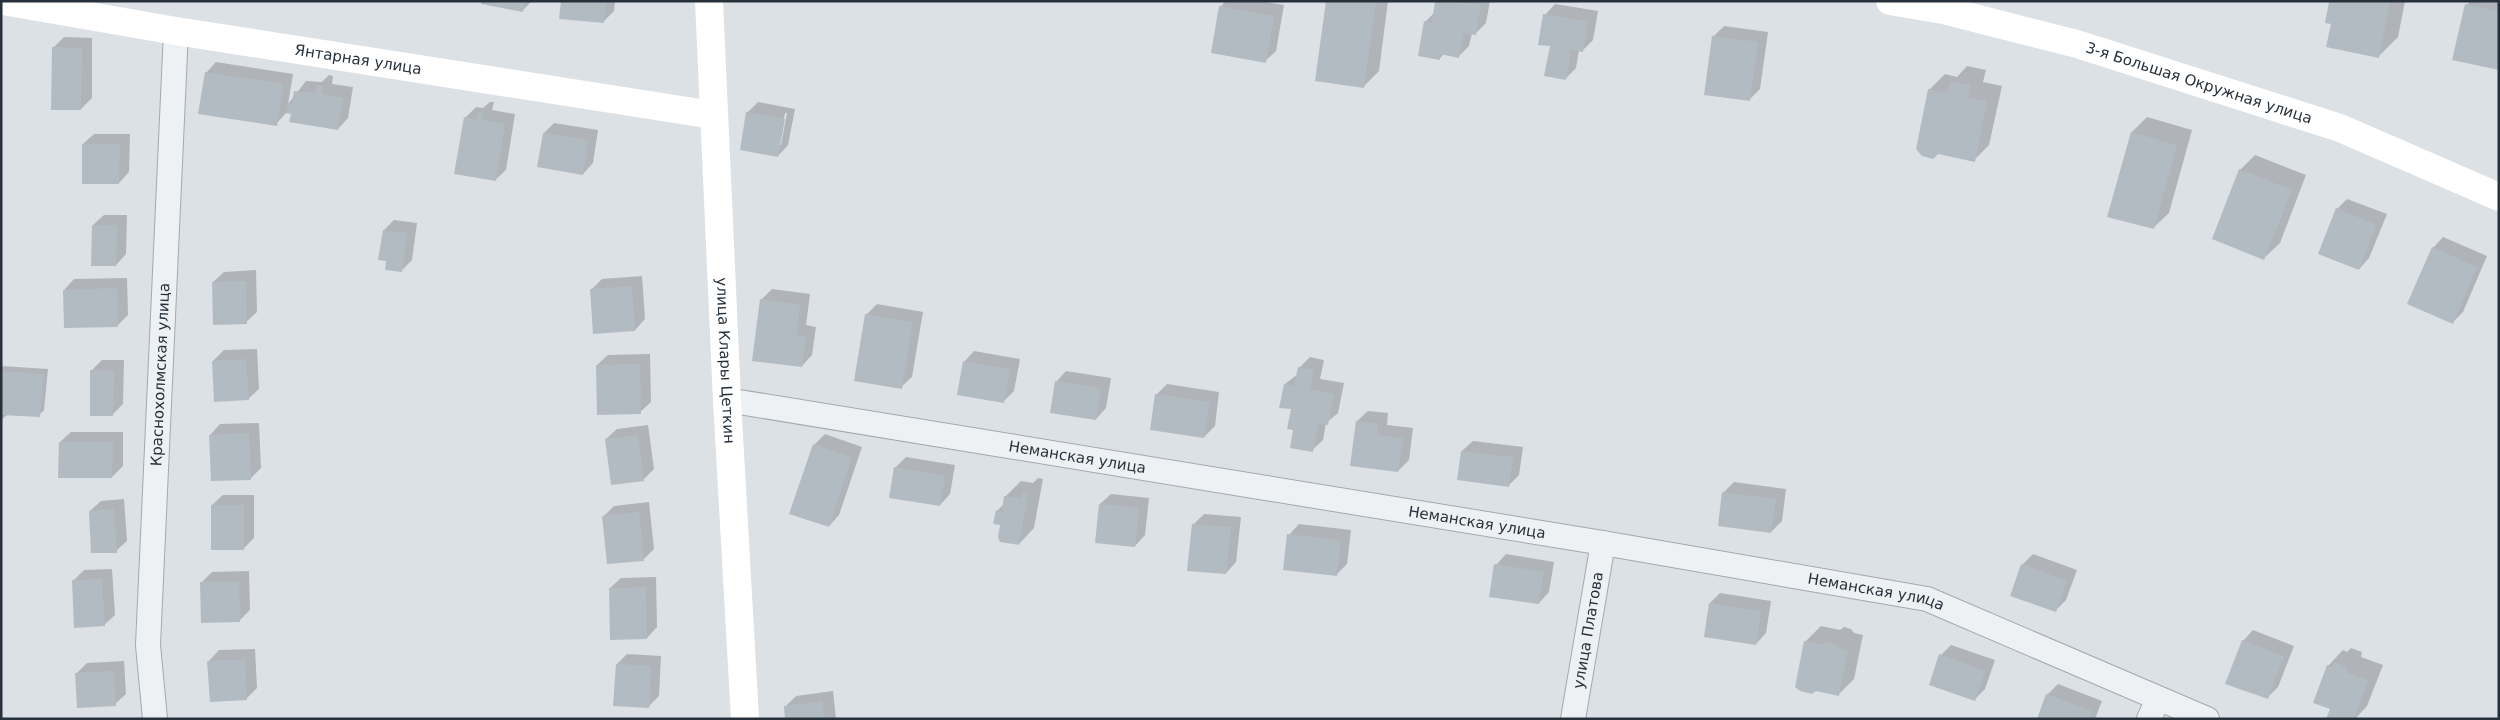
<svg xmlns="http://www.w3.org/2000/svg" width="2500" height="720" viewBox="0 0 2500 720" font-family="'DejaVu Sans',sans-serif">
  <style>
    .shadow { fill: #0003; fill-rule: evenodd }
    .building { fill: #b3bbc2 }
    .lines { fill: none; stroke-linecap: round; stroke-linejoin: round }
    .street-casing { stroke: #a2a9af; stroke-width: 26 }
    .street { stroke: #eef1f4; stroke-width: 24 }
    .secondary { stroke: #fff; stroke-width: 28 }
    .labels { text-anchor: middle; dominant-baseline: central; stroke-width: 5; stroke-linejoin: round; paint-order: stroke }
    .street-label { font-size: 15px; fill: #26313b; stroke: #ebf0f4 }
  </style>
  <rect width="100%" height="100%" fill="#dce1e6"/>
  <g class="shadow">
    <path d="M483,1H532L523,10Z"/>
    <path d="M562,1H615L614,11L604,21Z"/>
    <path d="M1226,1H1260L1284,5L1276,51L1265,61L1220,7Z"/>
    <path d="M1327,1H1388L1379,71L1363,87Z"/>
    <path d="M1436,1H1490L1486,23L1476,33H1472L1469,46L1459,56L1444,54L1439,59L1425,22L1435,12Z"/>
    <path d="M2331,1H2405L2398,37L2379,56L2333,23Z"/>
    <path d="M2470,1H2499V69L2467,5Z"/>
    <path d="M1555,4L1598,11L1593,40L1582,51L1579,50L1576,68L1565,79L1551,45L1545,15Z"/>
    <path d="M1724,26L1768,32L1760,89L1749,100L1713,37Z"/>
    <path d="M64,37L92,38V98L81,109L53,48Z"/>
    <path d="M216,62L293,74L288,104L306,81L322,82L329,75L333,76L332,84L353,87L348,118L338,129L287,112L276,124L206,73Z"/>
    <path d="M1967,66L1986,70L1983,82L2002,86L1989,145L1974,160L1938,153L1929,90L1945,74L1957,77Z"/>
    <path d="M490,102H494L492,110L515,114L506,170L495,180L465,118L476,107L483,108Z"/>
    <path d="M758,102L795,109L788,145L778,156L747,113ZM785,113H787L781,145H779Z"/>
    <path d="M2147,117L2192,130L2169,213L2153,228L2132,132Z"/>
    <path d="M554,123L598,130L593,163L583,174L544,133Z"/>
    <path d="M94,134H130L129,172L119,183L83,144Z"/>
    <path d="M2255,155L2306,175L2280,243L2264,258L2240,170Z"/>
    <path d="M2347,199L2387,214L2369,258L2359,269L2337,209Z"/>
    <path d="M104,215H127L126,254L116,265L93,225Z"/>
    <path d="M394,220L417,223L412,260L401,271L384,230Z"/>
    <path d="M2443,237L2487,256L2463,312L2453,322L2433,248Z"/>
    <path d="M256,270L257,312L246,322L213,282L224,272Z"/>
    <path d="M642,276L645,319L635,330L591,290L602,279Z"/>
    <path d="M127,278L128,315L117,326L64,290L74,279Z"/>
    <path d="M772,289L810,294L806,325L816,327L812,355L802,366L761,300Z"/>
    <path d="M877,304L923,312L912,377L901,387L866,315Z"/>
    <path d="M257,349L259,389L248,399L213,361L224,350Z"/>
    <path d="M974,351L1020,359L1014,391L1004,401L964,362Z"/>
    <path d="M650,354L651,402L640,412L597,365L608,355Z"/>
    <path d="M1310,357L1324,360L1320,379L1344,383L1338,413L1326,423L1323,440L1312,450L1294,429L1292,408L1285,384L1298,374L1299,368Z"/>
    <path d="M102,360H124L123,404L113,414L91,371Z"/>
    <path d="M1,366L48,369L44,410L39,415H7L1,420Z"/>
    <path d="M1066,371L1111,378L1106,408L1096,419L1056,382Z"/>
    <path d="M1167,384L1219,392L1215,426L1204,437L1156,395Z"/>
    <path d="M1368,411L1388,413L1387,425L1413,428L1409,460L1398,471L1357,421Z"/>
    <path d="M259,423L261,468L251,478L210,435L220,424Z"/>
    <path d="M648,425L654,469L643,480L606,439L617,429Z"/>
    <path d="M71,432H123V466L112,477L60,442Z"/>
    <path d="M825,434L862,447L839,515L829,526L814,445Z"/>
    <path d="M1473,441L1523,447L1519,475L1509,485L1462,451Z"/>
    <path d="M906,457L955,465L950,494L940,505L895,468Z"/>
    <path d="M1038,478L1043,479L1034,528L1019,544L1001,524L997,511L1004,504L1005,497L1021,481L1033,483Z"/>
    <path d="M1734,482L1786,489L1782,521L1771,532L1723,493Z"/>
    <path d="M1111,494L1149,498L1145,535L1135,546L1100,504Z"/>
    <path d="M223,495H254V538L243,549L212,505Z"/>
    <path d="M124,499L127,541L116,551L90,511L101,501Z"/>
    <path d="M649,502L654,549L644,559L603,517L614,506Z"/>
    <path d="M1204,514L1241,517L1236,562L1226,573L1193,525Z"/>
    <path d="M1299,524L1351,530L1347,564L1336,575L1289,535Z"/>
    <path d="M1506,554L1554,562L1549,592L1539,603L1496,565Z"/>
    <path d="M2033,554L2077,570L2066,600L2055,611L2022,565Z"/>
    <path d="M112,569L115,615L104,625L73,581L84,570Z"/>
    <path d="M249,571L250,610L239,621L201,583L212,572Z"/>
    <path d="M656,577L657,627L647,638L610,588L621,578Z"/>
    <path d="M1720,593L1771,601L1766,633L1756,644L1710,603Z"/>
    <path d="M1821,626L1840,630L1844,627L1851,629L1854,633L1863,635L1854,679L1838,695L1805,642Z"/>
    <path d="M2253,630L2294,646L2278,687L2267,698L2243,641Z"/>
    <path d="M1951,645L1995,660L1985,689L1974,700L1941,655Z"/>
    <path d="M2351,648L2362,652L2361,657L2383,665L2367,706L2355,719H2328L2332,708L2328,666L2343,650L2347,652Z"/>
    <path d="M255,649L257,688L246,699L209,661L219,650Z"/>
    <path d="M627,654L661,656L659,696L648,707L617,664Z"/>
    <path d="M124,661L126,694L115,704L76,674L87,663Z"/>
    <path d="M2058,684L2102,701L2095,719H2038L2047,695Z"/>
    <path d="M833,691L836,719H787L785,707L796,696Z"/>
  </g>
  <g class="building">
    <path d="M481,1H525L523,12L481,4Z"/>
    <path d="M561,1H606L604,23L559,19Z"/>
    <path d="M1326,1H1376L1364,88L1315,81Z"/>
    <path d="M1435,1L1481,4L1476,35L1464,33L1459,58L1440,54V60L1418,56L1424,21L1432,23Z"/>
    <path d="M2331,1H2390L2379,58L2326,47L2331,24L2325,23L2329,2Z"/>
    <path d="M2465,4L2499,12V70L2452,60Z"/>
    <path d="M1219,6L1274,16L1266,63L1211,53Z"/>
    <path d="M1543,14L1588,22L1583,52L1571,50L1566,80L1544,76L1550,46L1538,45Z"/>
    <path d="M1712,36L1758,42L1750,101L1704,95Z"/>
    <path d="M52,47L82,48L81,110H51Z"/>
    <path d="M205,72L283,84L277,126L198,114Z"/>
    <path d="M1950,81L1971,85L1968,97L1987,101L1975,162L1938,154L1933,159L1922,156L1916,149L1928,89L1948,93Z"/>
    <path d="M317,85L323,86L322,94L343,98L338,130L289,122L291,114L286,113L288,103L292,104L294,91L316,93Z"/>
    <path d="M478,112L484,113L482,120L505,124L496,181L454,174L464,117L476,119Z"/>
    <path d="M746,112L785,119L778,157L740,150Z"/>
    <path d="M2131,132L2177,145L2154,229L2107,217Z"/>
    <path d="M543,133L588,140L583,175L537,167Z"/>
    <path d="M82,144H120L119,184H82Z"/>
    <path d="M2239,169L2292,190L2264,260L2212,239Z"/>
    <path d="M2336,208L2377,225L2359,270L2318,254Z"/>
    <path d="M92,225H117L116,266H91Z"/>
    <path d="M383,230L407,233L402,272L385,270L386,261L378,260Z"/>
    <path d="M2432,247L2477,267L2453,324L2407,304Z"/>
    <path d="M246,281L247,324L213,325L212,282Z"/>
    <path d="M632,286L635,331L593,334L590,289Z"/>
    <path d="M117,288L118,327L64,328L63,290Z"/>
    <path d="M760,299L800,305L796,335L806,337L802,367L752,361Z"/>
    <path d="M865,314L913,322L902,389L854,381Z"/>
    <path d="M246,359L249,400L214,402L212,361Z"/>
    <path d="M963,361L1010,369L1004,403L957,395Z"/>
    <path d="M640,364L641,414L597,415L596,365Z"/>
    <path d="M1298,367L1314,370L1310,389L1334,394L1328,425L1319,423L1313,452L1290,448L1293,430L1287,429L1291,409L1279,408L1284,384L1294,386Z"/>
    <path d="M90,370L114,371L113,416H90Z"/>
    <path d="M1,371L44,374L40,417L1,415Z"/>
    <path d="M1055,381L1101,388L1096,420L1050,413Z"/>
    <path d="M1155,394L1210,402L1204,438L1150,430Z"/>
    <path d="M1356,421L1378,424L1377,435L1403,438L1398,472L1350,466Z"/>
    <path d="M249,433L251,480L211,481L209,435Z"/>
    <path d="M638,435L644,481L611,485L605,439Z"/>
    <path d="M59,442H113L112,478H58Z"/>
    <path d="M813,444L852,457L829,527L789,514Z"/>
    <path d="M1461,451L1513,457L1509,487L1457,480Z"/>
    <path d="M894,467L945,476L940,506L889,498Z"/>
    <path d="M1722,492L1776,499L1771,533L1718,526Z"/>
    <path d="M1022,493L1028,494L1019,545L1000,542L998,537L1000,525L993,524L996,510L1002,511L1004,496L1022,499Z"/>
    <path d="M1099,504L1139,508L1135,547L1095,543Z"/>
    <rect x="211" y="505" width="33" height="45"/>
    <path d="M114,509L117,553H91L89,511Z"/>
    <path d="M639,512L644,561L607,564L602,516Z"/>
    <path d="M1192,524L1231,527L1226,574L1187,571Z"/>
    <path d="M1287,534L1341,540L1337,576L1283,570Z"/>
    <path d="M1494,564L1544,572L1539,604L1489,597Z"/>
    <path d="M2021,564L2067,581L2056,612L2010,596Z"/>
    <path d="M102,579L105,626L74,628L72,580Z"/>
    <path d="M239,581L240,622L201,623L200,582Z"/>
    <path d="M646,587L647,639L610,640L609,588Z"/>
    <path d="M1709,603L1761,611L1756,645L1704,637Z"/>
    <path d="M2242,640L2284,656L2268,699L2225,684Z"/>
    <path d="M1804,641L1823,645L1828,642L1836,644L1838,648L1848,651L1839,696L1816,691L1812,694L1800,691L1795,687Z"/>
    <path d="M1939,654L1985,671L1975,701L1929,685Z"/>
    <path d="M245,659L247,700L210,702L207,661Z"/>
    <path d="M2334,662L2348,668L2346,672L2368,680L2354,719H2326L2330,709L2313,703L2327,665L2333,667Z"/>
    <path d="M616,664L651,666L649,708L613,706Z"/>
    <path d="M114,671L116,706L77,708L75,673Z"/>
    <path d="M2046,694L2092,711L2090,719H2037Z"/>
    <path d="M822,701L825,719H785L784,706Z"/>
  </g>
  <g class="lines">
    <defs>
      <g id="street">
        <path id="s1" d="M727,400L1603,543L1927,599L2207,719"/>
        <path id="s2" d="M155,719L148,645L176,31"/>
        <path id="s3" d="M1573,719L1603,543"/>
        <path d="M2149,719L2158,699"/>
      </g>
    </defs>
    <use href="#street" class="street-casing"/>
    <use href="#street" class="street"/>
    <g class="secondary">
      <path id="s4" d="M3,1L176,31L713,115"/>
      <path id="s5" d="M709,1L727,400L745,719"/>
      <path id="s6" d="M1890,1L1943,10L2077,44L2340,128L2499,197"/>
    </g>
  </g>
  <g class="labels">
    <g class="street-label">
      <text stroke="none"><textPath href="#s4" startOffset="360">Янтарная улица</textPath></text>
      <text stroke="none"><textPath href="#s6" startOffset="320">3-я Большая Окружная улица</textPath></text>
      <text stroke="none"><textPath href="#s5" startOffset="360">улица Клары Цеткин</textPath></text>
      <text stroke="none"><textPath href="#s2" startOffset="345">Краснохолмская улица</textPath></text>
      <text stroke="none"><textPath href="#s1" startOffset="355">Неманская улица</textPath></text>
      <text stroke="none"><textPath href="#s1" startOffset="760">Неманская улица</textPath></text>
      <text stroke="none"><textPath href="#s1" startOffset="1165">Неманская улица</textPath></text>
      <text stroke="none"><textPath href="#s3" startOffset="90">улица Платова</textPath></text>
    </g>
  </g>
  <rect width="2500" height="720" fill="none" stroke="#26313b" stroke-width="5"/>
</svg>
